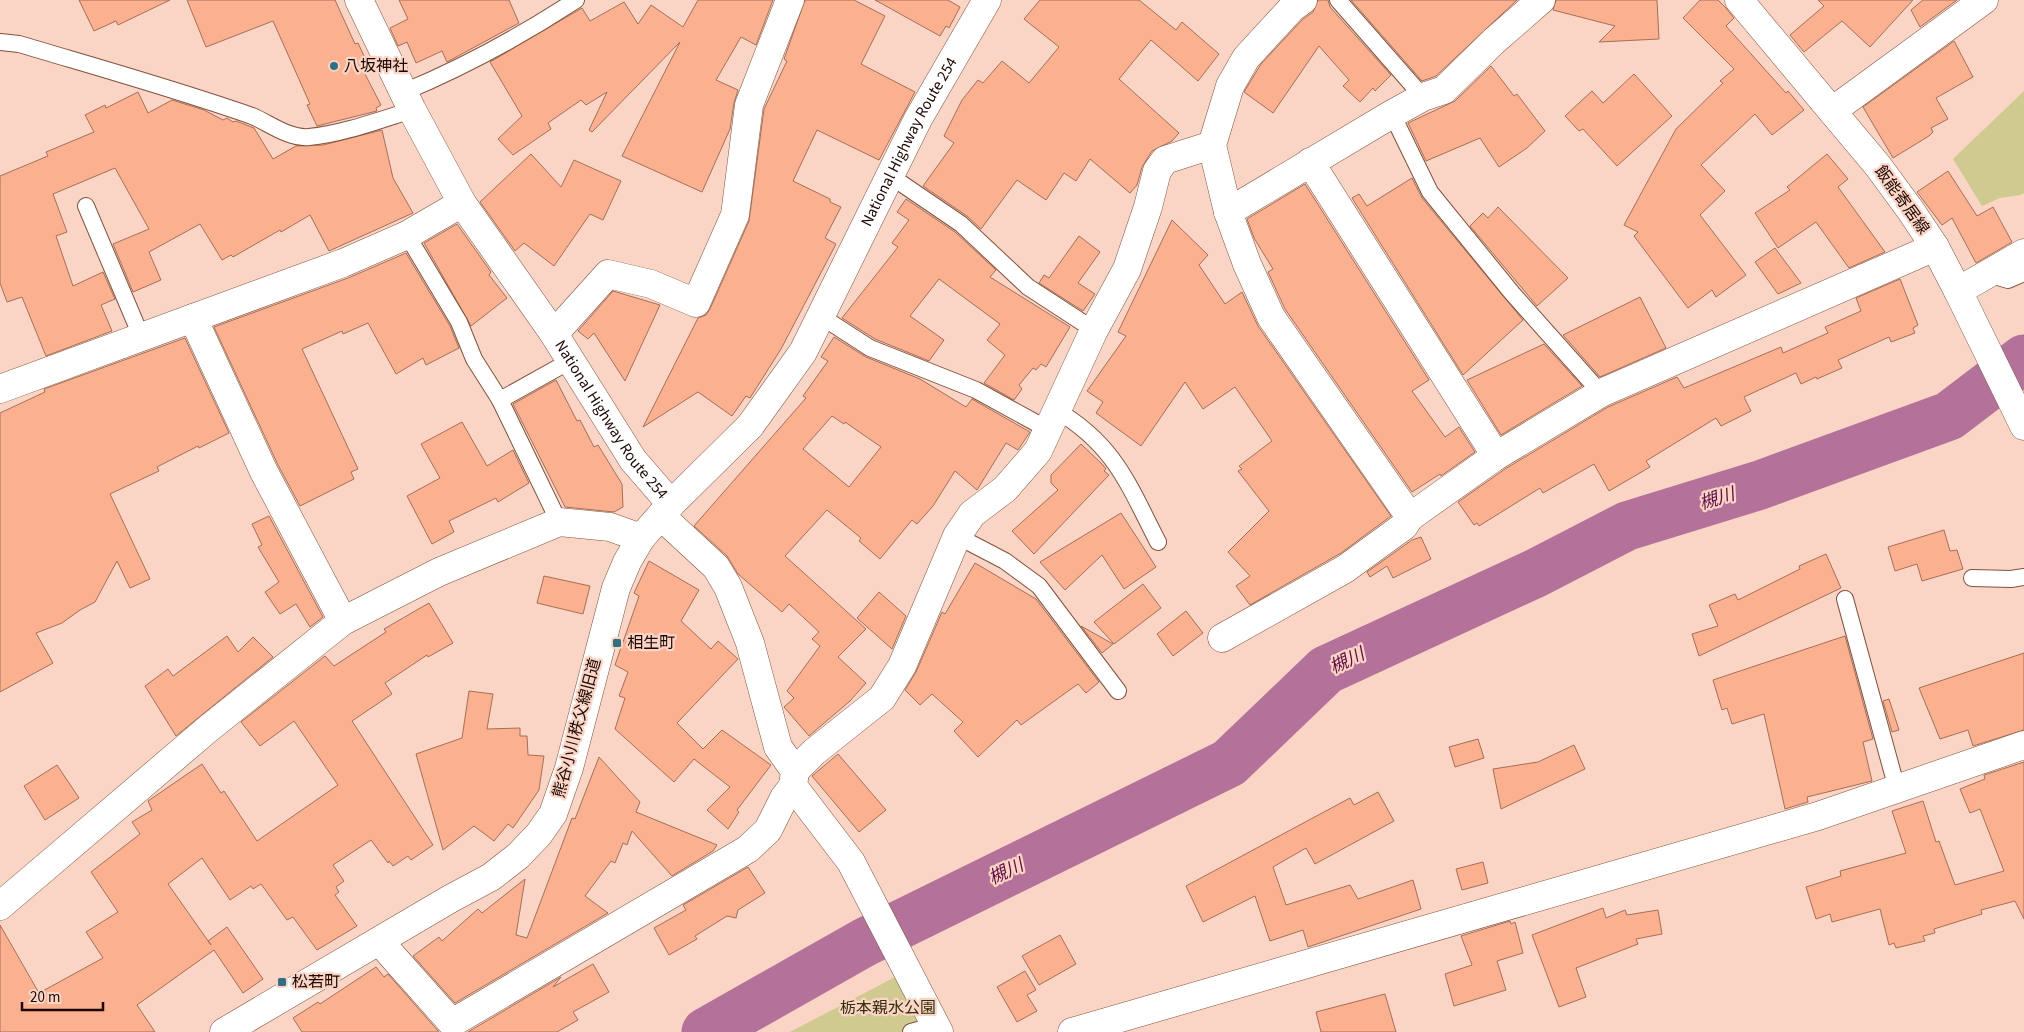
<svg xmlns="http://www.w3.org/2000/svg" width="2024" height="1032" viewBox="0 0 2024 1032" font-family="'Source Sans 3','Noto Sans JP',sans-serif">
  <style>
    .green { fill: #cfca90 }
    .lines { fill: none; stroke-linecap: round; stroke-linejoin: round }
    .river { stroke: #b47199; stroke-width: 49 }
    .building { fill: #fbb090; stroke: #a56f57; fill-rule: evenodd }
    .service-casing { stroke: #84513a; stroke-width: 18 }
    .minor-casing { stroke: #84513a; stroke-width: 29 }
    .tertiary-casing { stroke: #84513a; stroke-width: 29 }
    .primary-casing { stroke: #84513a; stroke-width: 29 }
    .trunk-casing { stroke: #84513a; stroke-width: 29 }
    .service { stroke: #fff; stroke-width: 16 }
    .minor { stroke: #fff; stroke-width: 28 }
    .tertiary { stroke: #fff; stroke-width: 28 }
    .primary { stroke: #fff; stroke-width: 28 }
    .trunk { stroke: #fff; stroke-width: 28 }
    .poi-dot { fill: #316f85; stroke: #fad5c5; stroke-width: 2 }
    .labels { text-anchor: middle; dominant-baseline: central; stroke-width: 4.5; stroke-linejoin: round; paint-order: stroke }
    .poi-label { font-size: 16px; fill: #1c0802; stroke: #fad5c5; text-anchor: start }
    .street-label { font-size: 16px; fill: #1c0802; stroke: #fad5c5 }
    .park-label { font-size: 16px; fill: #322f0c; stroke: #fad5c5 }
    .water-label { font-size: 18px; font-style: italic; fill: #600d46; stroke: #fad5c5 }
  </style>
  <rect width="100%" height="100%" fill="#fad5c5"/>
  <g class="green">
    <path d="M2024,91V193L2021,195L2000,198L1982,206L1953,159Z"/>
    <path d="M899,975L928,1032H790Z"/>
  </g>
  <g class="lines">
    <path class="river" d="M706,1032L865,942L1229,763L1326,670L1536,573L1627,526L1760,485L1949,416L2024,359"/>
  </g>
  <g class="building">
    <path d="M79,0H170L118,25L116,21L94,31Z"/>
    <path d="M187,0H335L355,44L358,43L371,71L365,74L381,105L376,108L377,111L317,126L307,105L310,104L273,21L206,47Z"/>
    <path d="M399,0H509L519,23L447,62L442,51L416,63L407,42L398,46L390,28L408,19Z"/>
    <path d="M698,0H773L756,45L741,37L716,80L738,90L734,103L730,129L702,192L622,156L680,42L592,132L589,130L607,92L586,105L581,100L548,123L551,129L513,155L498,139L522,116L490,62L582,8L590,21L624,2L638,24L651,5L683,27Z"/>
    <path d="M805,0H854L885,16L861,64L915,92L879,160L817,130L793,181L830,199V202L841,207L825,238L836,244L781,349L750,398L746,396L732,416L698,392L643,427L698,318L706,315L710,309L749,221L764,109L787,61L784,59Z"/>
    <path d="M875,0H948L960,7L949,28L946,26L940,36Z"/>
    <path d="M1040,0H1139L1176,30L1182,22L1219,54L1198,81L1151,40L1119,79L1179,133L1172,141L1152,151L1142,167L1137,185L1130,193L1090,159L1076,181L1064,173L1046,200L1017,180L981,229L967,216L923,186L954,143L944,136L962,100L978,80L983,83L1002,61L1029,83L1059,47L1024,19Z"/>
    <path d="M1318,0H1328L1330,7L1391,75L1375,91L1373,88L1360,102L1343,86L1349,80L1319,46L1273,113L1244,92L1261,64L1302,20L1313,12Z"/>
    <path d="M1351,0H1517L1436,76L1422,81Z"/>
    <path d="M1556,0H1657L1659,39L1599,42L1615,26L1553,10Z"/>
    <path d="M1700,0H1718L1726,8L1734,18L1726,26L1786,93L1788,91L1804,110L1772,135L1755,114L1701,165L1725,191L1700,215L1746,275L1716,297L1712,290L1688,308L1634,236L1638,232L1624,225L1676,129L1723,83L1720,81L1734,69L1683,18Z"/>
    <path d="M1818,0H1913L1870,47L1842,21L1804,52L1790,35L1824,6Z"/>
    <path d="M1923,0H1957L1920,27L1911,10Z"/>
    <path d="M1954,41L1973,77L1936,98L1948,119L1931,128L1933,132L1929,136L1893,158L1863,107Z"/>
    <path d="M1491,66L1514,96L1517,94L1545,131L1527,148L1499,167L1480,138L1426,161L1408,123L1455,101Z"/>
    <path d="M1634,74L1672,116L1617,166L1583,129L1579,131L1565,116L1592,91L1603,103Z"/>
    <path d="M138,92L148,113L172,100L204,110L223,120L227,118L233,122L236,121L254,128L273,159L296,146L323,145L382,130L393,178L413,213L329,251L310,215L281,232L280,230L233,257L231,255L222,260L200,224L149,252L161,280L133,292L113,244L149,229L115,168L53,194L67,232L56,236L73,286L103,272L115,299L101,305L112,331L46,356L22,297L7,302L0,283V176L48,156L46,152L94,132L85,115L105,105L106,108Z"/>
    <path d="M531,154L561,187L574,160L621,181L603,220L590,214L554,266L524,243L515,251L480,202Z"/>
    <path d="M1827,154L1848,179L1838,187L1885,252L1849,268L1816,222L1778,248L1755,213L1790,190L1787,187Z"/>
    <path d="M1948,171L1977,216L1993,207L2012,242L1976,263L1952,218L1942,225L1917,192Z"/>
    <path d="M1412,178L1422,198L1523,320L1463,375L1352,198L1359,194L1367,206Z"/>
    <path d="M1305,184L1429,380L1412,391L1445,437L1459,427L1475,452L1441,476L1440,474L1412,492L1285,309L1268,272L1273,269L1254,238L1247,219Z"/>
    <path d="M906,199L955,232L996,270L990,277L1070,327L1046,367L1041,364L1036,370L1033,368L1019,385L1022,389L1014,400L984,383L1005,355L987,340L1000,324L939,279L910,316L944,340L929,361L875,339L842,318L898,247L892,243L909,220L897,212Z"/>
    <path d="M1498,207L1568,278L1537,306L1470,226L1483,213L1488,218Z"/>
    <path d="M1172,220L1208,255L1199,265L1225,304L1242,292L1258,326L1391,516L1341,553L1250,605L1236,586L1250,576L1228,552L1269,511L1238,471L1242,469L1239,466L1272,441L1235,387L1203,409L1185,382L1141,446L1096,413L1103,402L1087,391L1126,336L1118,332Z"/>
    <path d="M457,224L491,272L489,275L507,298L471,326L424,243Z"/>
    <path d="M1079,236L1100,252L1078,283L1095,294L1083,311L1039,283L1044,275L1049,278Z"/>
    <path d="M1775,248L1801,283L1778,294L1755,262Z"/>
    <path d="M406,253L450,326L459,348L426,365L423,358L396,374L368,323L343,334L342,331L302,349L358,469L351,472L354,479L300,506L278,465L214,327L348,278Z"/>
    <path d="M1900,279L1918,325L1913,328L1915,333L1891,342L1889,337L1838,360L1842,368L1817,379L1816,377L1801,384L1796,373L1744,397L1751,411L1721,426L1716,418L1646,461L1650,467L1609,491L1594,464L1543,493L1540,488L1479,526L1477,523L1474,525L1458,502L1505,469L1608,407L1677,377L1684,388L1781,347L1783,353L1828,333L1825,327L1861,311L1856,298Z"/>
    <path d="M613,291L660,305L625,381L594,333L588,339L578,331Z"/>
    <path d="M1640,297L1666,348L1600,377L1563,335Z"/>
    <path d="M834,337L866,357L920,379L966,407L972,399L1030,432L1018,450L1006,443L977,490L955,471L933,506L917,524L912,520L880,559L859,541L861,538L827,510L785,556L866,629L838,657L866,683L850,701L809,736L784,707L794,698L787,691L820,646L812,639L819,632L789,604L782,612L738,574L727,556L694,526L806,398L803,396L828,361L821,357ZM832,416L844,424L845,422L881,447L849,487L803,449Z"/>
    <path d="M185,338L229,433L199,448L198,446L157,467L159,471L110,494L150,579L130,588L117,561L95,602L80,610L62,623L36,633L53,663L0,692V413L45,392L44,389Z"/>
    <path d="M1544,344L1582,386L1501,435L1467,380Z"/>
    <path d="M556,380L577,421L580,420L594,447L598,445L622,484L623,507L614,512L565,507L513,404Z"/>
    <path d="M462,422L487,466L513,450L529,483L498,502L496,498L449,521L454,532L432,544L407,496L440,478L421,444Z"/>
    <path d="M1081,444L1103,465L1106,469L1104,471L1109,475L1034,554L1012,531L1058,490L1051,483V475Z"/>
    <path d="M1121,513L1156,567L1124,589L1102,555L1065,590L1040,562Z"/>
    <path d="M269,516L323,617L310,627L296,604L280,614L265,592L279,582L258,547L262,545L252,524Z"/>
    <path d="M1944,530L1950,551L1957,550L1963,569L1922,581L1917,564L1895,571L1888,547Z"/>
    <path d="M1421,537L1431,559L1393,578L1387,566L1370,577L1367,572L1412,540Z"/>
    <path d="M1826,554L1841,588L1699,656L1692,634L1718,626L1709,605L1735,594L1738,600L1800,569L1799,566Z"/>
    <path d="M649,561L699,590L681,621L711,649L718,641L738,659L677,723L703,749L722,730L771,765L737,810L739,812L728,829L707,810L730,787L694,759L674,782L615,729L625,698L619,696L628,672L615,665L639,596L634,593Z"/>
    <path d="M975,563L1036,599L1099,682L1086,693L1078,684L1021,725L1017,720L978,757L954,731L963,722L932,694L920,705L905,690L916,672L942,612L945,614Z"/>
    <path d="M544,576L590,586L583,614L537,603Z"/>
    <path d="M1143,584L1161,608L1114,644L1094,622Z"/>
    <path d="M879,592L906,616L892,649L857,618Z"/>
    <path d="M429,603L453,643L428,657L427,655L385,683L392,694L352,721L433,845L411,860L408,856L393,866L389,861L388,863L371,840L333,865L344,881L336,887L339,892L335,895L357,926L317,950L293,917L287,920L261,884L253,889L251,886L230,900L202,858L168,884L211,945L208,941L227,927L263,979L243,993L214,950L137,1005L155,1032H0V925L39,993L103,958L86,932L118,912L91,872L140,834L132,822L152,810L148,801L202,764L221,793L224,791L257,841L338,785L294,721L260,746L241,722L325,656L334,666L386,632L384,629Z"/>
    <path d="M1186,611L1203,633L1173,656L1157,634Z"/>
    <path d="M1081,626L1113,644L1102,653Z"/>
    <path d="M227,636L238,652L253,637L273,657L176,736L145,686L168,669L173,676Z"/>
    <path d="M1845,636L1873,739L1863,742L1872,781L1807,797L1808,802L1785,809L1764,714L1732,724L1727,708L1722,710L1713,680Z"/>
    <path d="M2024,653V730L1973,746L1968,730L1940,739L1919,688Z"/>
    <path d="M469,691L493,694L487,729L520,728V736H527L528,755L544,756L539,790L513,828L508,824L494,841L474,826L443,850L416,754L462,738Z"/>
    <path d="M1889,699L1899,730L1892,732L1883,701Z"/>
    <path d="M1478,739L1484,758L1455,767L1449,747Z"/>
    <path d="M1574,745L1585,769L1501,809L1493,769L1538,762Z"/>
    <path d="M838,754L886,810L859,832L812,776Z"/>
    <path d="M599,757L640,802L636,812L717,845L713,851L672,876L632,831L627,845L623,843L615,863L611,861L585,896L608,913L455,1003L413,956L439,937L442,941L478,909L482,913L525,879L516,935L527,938L572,818L575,819Z"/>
    <path d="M2024,762V919L2015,901L1981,910L1982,914L1934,929L1935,933L1923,936L1925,941L1896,948L1894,943L1889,945L1880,909L1832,922L1830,914L1816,919L1806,887L1841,876L1840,871L1906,853L1892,811L1923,801L1936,842L1939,841L1955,885L2004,871L1980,809L1970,813L1960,789L1985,779L1984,775Z"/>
    <path d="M57,765L79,798L45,820L24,786Z"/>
    <path d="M1378,792L1394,821L1315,864L1306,848L1273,867L1286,905L1350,885L1358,899L1413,880L1421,909L1308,947L1303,930L1270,941L1255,896L1203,922L1186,886L1350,798L1354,805Z"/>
    <path d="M1483,862L1488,883L1462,890L1456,869Z"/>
    <path d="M748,867L765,893L738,910L736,918L727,916L695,936L697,939L669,955L654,928L686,910L683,905Z"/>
    <path d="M1603,908L1606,918L1625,910L1627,915L1658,910L1662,934L1636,939L1638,944L1576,968L1586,997L1559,1007L1532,935Z"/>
    <path d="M1510,921L1511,924L1515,922L1523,953L1497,961L1506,990L1454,1006L1445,974L1472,965L1461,936Z"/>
    <path d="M1060,935L1076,964L1039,985L1022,956Z"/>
    <path d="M593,964L609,992L573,1012L578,1020L557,1032H468L561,977L553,987Z"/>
    <path d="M376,967L384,977L388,974L439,1032H302L293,1018L318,1002L320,1004Z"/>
    <path d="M1025,971L1036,990L1027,995L1037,1011L1017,1022L997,987Z"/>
    <path d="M1385,994L1396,1032H1321L1316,1012Z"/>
  </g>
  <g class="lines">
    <defs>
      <g id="service">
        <path d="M1338,0L1423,97"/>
        <path d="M0,42L19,44C96,67 175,89 252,116C269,123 289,139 309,137C342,134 380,120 412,110"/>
        <path d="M404,92C464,67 521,36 576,0"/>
        <path d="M1392,114L1430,192L1512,293L1601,393"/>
        <path d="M889,175L961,224L1028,287L1094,330"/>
        <path d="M86,206L141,336"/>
        <path d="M407,235L459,322L474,359L500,400L559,522"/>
        <path d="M1988,274L2008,280L2024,273"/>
        <path d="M822,317L870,348L976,390L1047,429"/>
        <path d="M500,400L570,361"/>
        <path d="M1056,410C1115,445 1128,484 1158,542"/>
        <path d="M957,536L1005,561L1039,586L1118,691"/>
        <path d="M1972,578L2011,579L2024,577"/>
        <path d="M1845,599L1897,789"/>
        <path d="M911,1032L936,1025"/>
      </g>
      <g id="minor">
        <path d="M1303,0L1292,8L1246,58L1230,86L1212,145L1228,212L1247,264L1271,317L1410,517"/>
        <path d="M1832,111L1984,0"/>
        <path d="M1310,162L1496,456"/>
        <path d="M1228,212L1392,114L1423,97L1444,90L1494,41L1541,0"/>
        <path d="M1958,291L2024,253"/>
        <path d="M193,318L264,472L343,621"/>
        <path d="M554,334L608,274L651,284L696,303L735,215L749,105L790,0"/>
        <path d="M0,389L343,263L407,235L462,203"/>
        <path d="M661,516L716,567L728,587L750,643L778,747L795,771L793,786L851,862L939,1032"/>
        <path d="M1222,638L1345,569L1404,526L1410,517L1496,456L1601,393L1935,247"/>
        <path d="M795,771L814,752L882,698L902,666L957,536L972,514L1005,489L1038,451L1094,330L1127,269L1148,207L1157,171L1165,160L1212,145"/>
        <path d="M0,906L209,728L343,621L439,572L559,522L610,527L641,538"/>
        <path d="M379,941L452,1023L748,849L768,830L784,798L793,786"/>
        <path d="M1072,1032L1818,816L2024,745"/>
      </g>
      <path id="tertiary" d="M224,1032L450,899L491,877L518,856L539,834L553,814L569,768L616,588L627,562L641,538L671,504"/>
      <path id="primary" d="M1739,0L1878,166L1911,211L1935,247L1958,291L2024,426"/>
      <g id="trunk">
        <path id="s1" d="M359,0L412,110L462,203L554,334L633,460L671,504L750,426L803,352L918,119L987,0"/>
      </g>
    </defs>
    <use href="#service" class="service-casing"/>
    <use href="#minor" class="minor-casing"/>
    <use href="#tertiary" class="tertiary-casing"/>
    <use href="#primary" class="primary-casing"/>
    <use href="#trunk" class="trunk-casing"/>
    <use href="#service" class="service"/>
    <use href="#minor" class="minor"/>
    <use href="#tertiary" class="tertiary"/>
    <use href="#primary" class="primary"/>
    <use href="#trunk" class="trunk"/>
  </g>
  <g class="poi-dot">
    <circle cx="334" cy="66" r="5"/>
    <rect x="612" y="638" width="10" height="10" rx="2.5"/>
    <rect x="277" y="977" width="10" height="10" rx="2.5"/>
  </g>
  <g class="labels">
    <g class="poi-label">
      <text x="344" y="66">八坂神社</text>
      <text x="627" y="643">相生町</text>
      <text x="292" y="982">松若町</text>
    </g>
    <g class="street-label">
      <text stroke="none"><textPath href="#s1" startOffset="1032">National Highway Route 254</textPath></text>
      <text transform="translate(1902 200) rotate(54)">飯能寄居線</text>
      <text stroke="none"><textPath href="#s1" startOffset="491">National Highway Route 254</textPath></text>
      <text transform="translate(577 728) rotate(-75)">熊谷小川秩父線旧道</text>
    </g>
    <g class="park-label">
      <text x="888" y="1008">栃本親水公園</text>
    </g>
    <g class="water-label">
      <text transform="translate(1717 499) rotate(-17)">槻川</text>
      <text transform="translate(1347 661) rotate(-26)">槻川</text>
      <text transform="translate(1006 872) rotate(-26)">槻川</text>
    </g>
  </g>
  <path d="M22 1002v8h81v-8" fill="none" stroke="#1c0802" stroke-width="2.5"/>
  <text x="30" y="1002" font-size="15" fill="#1c0802" stroke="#fad5c5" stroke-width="4" paint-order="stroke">20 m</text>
</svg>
